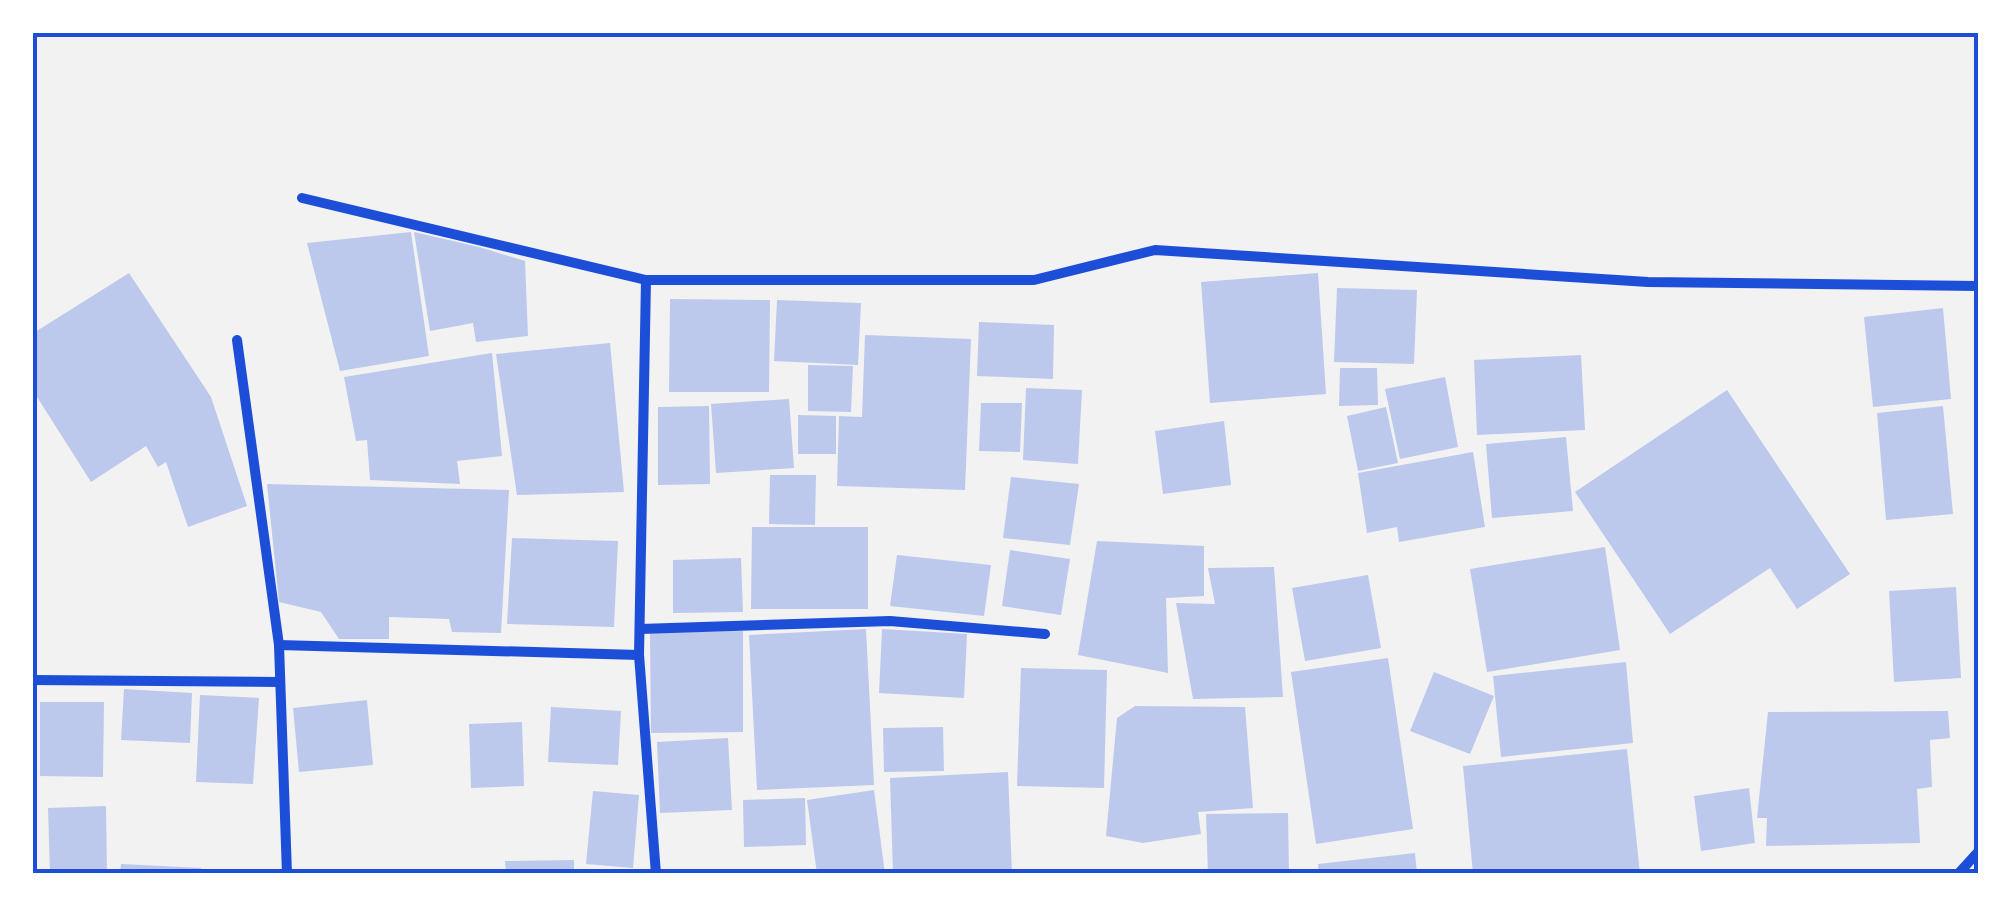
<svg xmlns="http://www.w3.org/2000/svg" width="2011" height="906" viewBox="0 0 2011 906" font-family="'Archivo Narrow',sans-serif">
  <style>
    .building { fill: #bdc9ec }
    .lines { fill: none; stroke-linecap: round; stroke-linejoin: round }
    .minor { stroke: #1d4ed8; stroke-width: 10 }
    .neatline { fill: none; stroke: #1d4ed8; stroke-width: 4 }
  </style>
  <rect width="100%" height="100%" fill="#f2f2f2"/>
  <g class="building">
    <path d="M411,232L429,356L340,371L307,243Z"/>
    <path d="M414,232L479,247L525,261L528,336L476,342L473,323L430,331Z"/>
    <path d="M129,273L211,397L247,506L188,527L166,462L158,467L146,446L91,482L32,389V334Z"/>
    <path d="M1318,273L1326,394L1210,403L1201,282Z"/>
    <path d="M1337,288L1417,290L1414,364L1334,362Z"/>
    <path d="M670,299L770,300L769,392H669Z"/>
    <path d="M777,300L861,303L858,365L774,361Z"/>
    <path d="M1943,308L1951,399L1873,407L1864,317Z"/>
    <path d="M979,322L1054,325L1053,379L977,376Z"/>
    <path d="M865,335L971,339L965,490L837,486L839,416L862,417Z"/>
    <path d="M610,343L624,492L517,495L496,354Z"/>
    <path d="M492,353L502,456L457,461L460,484L370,480L367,440L356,441L344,377Z"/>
    <path d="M1581,355L1585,430L1477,435L1474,360Z"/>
    <path d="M808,365L853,366L851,412L808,411Z"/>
    <path d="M1340,368H1377L1378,405L1339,406Z"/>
    <path d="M1445,377L1458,447L1400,459L1385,389Z"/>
    <path d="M1026,388L1082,390L1078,464L1023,460Z"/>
    <path d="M1727,390L1850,574L1797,609L1770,568L1670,634L1575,492Z"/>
    <path d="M789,399L794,468L716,473L711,404Z"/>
    <path d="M981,403H1022L1020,452L979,451Z"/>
    <path d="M709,406L710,484L658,485V407Z"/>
    <path d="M1943,406L1953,514L1886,520L1877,413Z"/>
    <path d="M1386,407L1398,463L1358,471L1347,416Z"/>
    <path d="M798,415L836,416V454H798Z"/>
    <path d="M1224,421L1231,485L1163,494L1155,431Z"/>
    <path d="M1566,437L1573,511L1492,518L1486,444Z"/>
    <path d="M1473,452L1485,527L1399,542L1397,527L1367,533L1358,473Z"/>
    <path d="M770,475H816L815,525L769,524Z"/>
    <path d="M1011,477L1079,484L1070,545L1003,538Z"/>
    <path d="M267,484L509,490L501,633L452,632L449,619L389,617V639H339L321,612L279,602Z"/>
    <path d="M752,527H868V609H751Z"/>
    <path d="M512,538L618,541L614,627L507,624Z"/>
    <path d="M1097,541L1204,546V596L1166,598L1168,673L1078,655Z"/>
    <path d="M1605,547L1620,650L1487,672L1470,569Z"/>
    <path d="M1010,550L1070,559L1061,615L1002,606Z"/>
    <path d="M897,555L991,565L984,616L890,606Z"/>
    <path d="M741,558L743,612L673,613V560Z"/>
    <path d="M1274,567L1283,697L1193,699L1176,603L1215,604L1208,568Z"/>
    <path d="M1368,575L1381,648L1305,661L1292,588Z"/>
    <path d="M1956,587L1961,678L1894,682L1889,591Z"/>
    <path d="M866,629L874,785L757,790L749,635Z"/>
    <path d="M882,629L967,634L964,698L879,693Z"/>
    <path d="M743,631V732L651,733L650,632Z"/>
    <path d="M1388,658L1413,829L1316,844L1291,672Z"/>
    <path d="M1626,662L1633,743L1501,757L1493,676Z"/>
    <path d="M1021,668L1107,670L1104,788L1017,786Z"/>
    <path d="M1434,672L1494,696L1470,754L1410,731Z"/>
    <path d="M124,689L192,693L190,743L121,740Z"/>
    <path d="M200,695L259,698L253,784L196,782Z"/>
    <path d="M367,700L373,765L299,772L293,708Z"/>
    <path d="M40,702H104L103,777L40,776Z"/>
    <path d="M1135,706L1245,707L1253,808L1198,812L1201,834L1143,843L1106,836L1117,718Z"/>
    <path d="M551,707L621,711L618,765L548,762Z"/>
    <path d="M1948,711L1950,738L1930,740L1932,787L1917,789L1920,843L1766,846L1767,818H1757L1768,712Z"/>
    <path d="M522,722L524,786L471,788L469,724Z"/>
    <path d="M943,727L944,771L884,772L883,728Z"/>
    <path d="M728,738L732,810L660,813L657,742Z"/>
    <path d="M1627,749L1640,874H1473L1463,766Z"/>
    <path d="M1008,772L1012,874H893L890,778Z"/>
    <path d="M1749,788L1755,843L1701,851L1694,796Z"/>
    <path d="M874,790L885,874H817L807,800Z"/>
    <path d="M593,791L639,795L633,868L586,864Z"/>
    <path d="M805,798L806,845L744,847L743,800Z"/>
    <path d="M106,806L107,874H50L48,808Z"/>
    <path d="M1288,813L1289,874H1208L1206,814Z"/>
    <path d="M1415,853L1417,874H1319L1318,864Z"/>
    <path d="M574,860V874H506L505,861Z"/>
    <path d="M121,864L201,868V874H120Z"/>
  </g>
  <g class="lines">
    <g class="minor">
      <path d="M302,198L646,280H1034L1155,250L1648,282L1978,286"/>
      <path d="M646,280L639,655L656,874"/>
      <path d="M237,340L279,645L287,874"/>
      <path d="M640,629L890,621L1045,634"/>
      <path d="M279,645L639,655"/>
      <path d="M32,680L279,682"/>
      <path d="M1958,874L1978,852"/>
    </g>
  </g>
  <rect width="2011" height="906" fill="none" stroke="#ffffff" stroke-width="70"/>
  <rect x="35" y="35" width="1941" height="836" class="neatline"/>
</svg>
